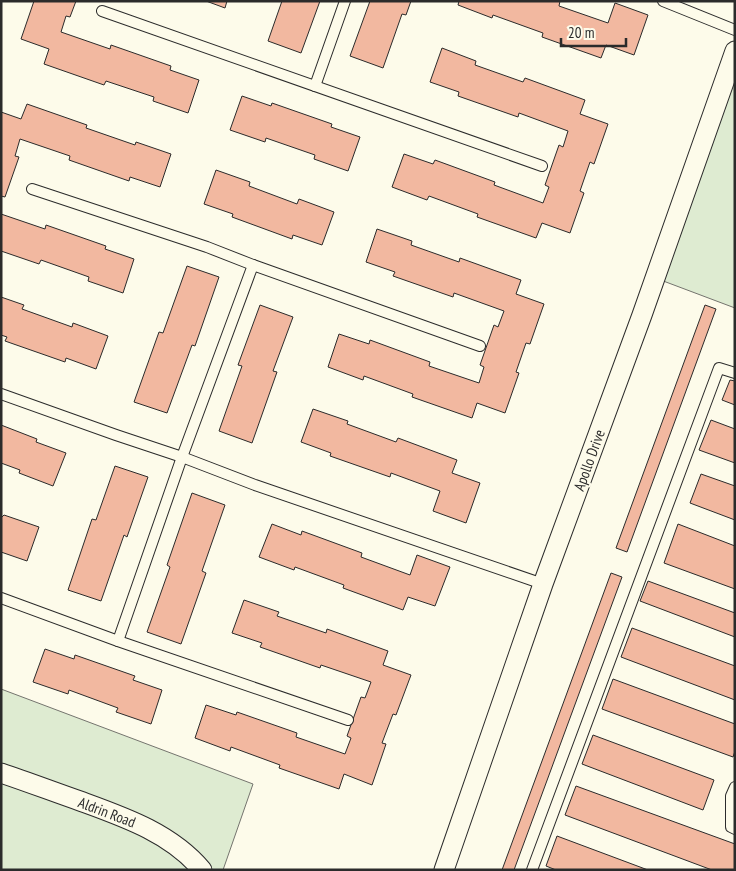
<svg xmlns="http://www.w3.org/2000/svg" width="736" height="871" viewBox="0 0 736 871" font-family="'PT Sans Narrow',sans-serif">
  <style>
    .green { fill: #deebd1; stroke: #74746e }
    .building { fill: #f2b8a0; stroke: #2b2b2b }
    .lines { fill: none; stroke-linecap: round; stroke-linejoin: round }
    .lane-casing { stroke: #2b2b2b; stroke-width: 12 }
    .street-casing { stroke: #2b2b2b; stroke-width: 21 }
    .lane { stroke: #fdfbea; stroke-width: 10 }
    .street { stroke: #fdfbea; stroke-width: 19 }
    .labels { text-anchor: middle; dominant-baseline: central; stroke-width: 4; stroke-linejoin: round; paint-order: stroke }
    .street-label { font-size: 15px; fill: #2b2b2b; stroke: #fdfbea }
  </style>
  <rect width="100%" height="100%" fill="#fdfbea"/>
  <g class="green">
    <path d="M735,55V308L650,276Z"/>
    <path d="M1,689L253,784L223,870H1Z"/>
  </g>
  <g class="building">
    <path d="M34,1H76L70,17L66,16L61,32L110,49L111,45L171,66L170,70L199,80L188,113L153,101L154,97L106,81L104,85L44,64L49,49L21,39Z"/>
    <path d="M206,1H227L225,8Z"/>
    <path d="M282,1H320L301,53L268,41Z"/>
    <path d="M370,1H411L406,15L402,14L383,68L350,56Z"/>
    <path d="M459,1H560L559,6L608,23L615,3L648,15L634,55L606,45L601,58L542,37L543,33L493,15L492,18L458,5Z"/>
    <path d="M442,48L476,61L475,65L523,82L525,78L585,100L580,114L608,124L594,164L590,162L580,191L584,193L570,233L542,223L536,238L477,217L478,214L429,196L427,200L392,187L404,154L433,164L435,160L495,182L494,185L543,203L549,187L545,185L559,145L563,147L568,131L519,113L518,117L458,96L459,92L430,82Z"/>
    <path d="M242,96L271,106L272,103L332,124L331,127L360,137L348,171L314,159L315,155L266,138L265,142L230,130Z"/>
    <path d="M27,104L87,125L86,128L135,145L136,142L171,154L160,187L130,177L129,181L69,160L70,156L20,139L15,156L19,157L5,197L1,196V112L21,119Z"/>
    <path d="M216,170L250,182L249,186L297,204L299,199L334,212L322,245L293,235L292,239L232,217L233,214L204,204Z"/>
    <path d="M1,214L45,229L46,225L106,246L105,249L134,259L123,293L88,281L89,277L41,260L39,264L1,251Z"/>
    <path d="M377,229L412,241L411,245L459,262L460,258L521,280L516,294L544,304L530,344L526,343L516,372L519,373L505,413L477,403L472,418L412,397L413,394L364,376L363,380L328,367L339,334L369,344L370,340L430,362L429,366L479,383L484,367L480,365L494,325L498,327L504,311L454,293L453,297L393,276L395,272L366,262Z"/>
    <path d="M187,266L219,277L195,346L192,345L167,413L134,402L159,332L163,333Z"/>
    <path d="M1,297L24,305L22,309L72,327L73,323L108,336L96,369L66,358L65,362L5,341L7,337L1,335Z"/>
    <path d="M260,305L293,317L273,371L277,372L252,443L219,431L242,366L238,365Z"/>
    <path d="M705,305L716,309L627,552L616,548Z"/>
    <path d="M730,380L735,381V405L722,400Z"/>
    <path d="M313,409L348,421L347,424L396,442L398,438L457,460L452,473L480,483L466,523L433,511L440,491L391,473L390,477L330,456L331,453L301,442Z"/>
    <path d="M711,420L735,429V463L699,450Z"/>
    <path d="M1,425L37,439L36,442L66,453L53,486L19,473L20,470L1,463Z"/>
    <path d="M115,466L148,477L127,537L124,535L101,601L68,590L92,519L96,520Z"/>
    <path d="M701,474L735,486V520L690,503Z"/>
    <path d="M192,493L225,505L202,571L206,573L181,644L147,632L170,567L167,565Z"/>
    <path d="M4,515L39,527L27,561L1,552V518Z"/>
    <path d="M272,524L301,535L302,531L362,553L361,557L410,575L417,555L450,567L435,606L408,597L403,610L343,588L344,585L295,567L294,570L259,557Z"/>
    <path d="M678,524L735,546V589L664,563Z"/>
    <path d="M611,573L622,577L514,870H502Z"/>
    <path d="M648,581L735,613V637L640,601Z"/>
    <path d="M244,600L279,612L277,616L326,633L327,629L388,651L383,665L411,675L396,715L393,714L382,743L386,744L372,785L344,774L339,789L279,768L280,765L231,747L230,751L195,738L206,705L236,715L237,712L297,733L296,737L345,754L351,738L347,736L361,697L365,698L371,682L321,665L320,668L260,647L262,643L232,633Z"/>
    <path d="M632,628L735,666V700L621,657Z"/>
    <path d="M45,649L74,659L75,655L135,676L133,680L162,690L151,724L116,712L118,708L69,690L68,694L33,682Z"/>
    <path d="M613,679L735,724V751L733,757L602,709Z"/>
    <path d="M593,735L714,780L703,810L582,764Z"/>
    <path d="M576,786L735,844V870H712L565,815Z"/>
    <path d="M557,836L648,870H556L546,866Z"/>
  </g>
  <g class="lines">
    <defs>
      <g id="lane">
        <path d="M663,1L735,30"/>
        <path d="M102,11L542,166"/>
        <path d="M315,86L345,1"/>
        <path d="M32,189L207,247L253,265L480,346"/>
        <path d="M1,394L116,435L182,457L255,485L543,584"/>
        <path d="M1,598L118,641L348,720"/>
        <path d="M118,641L182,457L253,265"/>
        <path d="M735,787L731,796V827L735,829"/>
        <path d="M532,870L719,368L735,373"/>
      </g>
      <g id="street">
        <path d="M1,773C28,782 54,792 80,801C124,817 171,833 202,870"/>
        <path d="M444,870L543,584L642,315L735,51"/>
      </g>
    </defs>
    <use href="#lane" class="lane-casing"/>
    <use href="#street" class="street-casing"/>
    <use href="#lane" class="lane"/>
    <use href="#street" class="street"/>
  </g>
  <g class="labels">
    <g class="street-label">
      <text transform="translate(589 460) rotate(-70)">Apollo Drive</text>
      <text transform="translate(107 812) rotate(21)">Aldrin Road</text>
    </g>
  </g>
  <rect width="736" height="871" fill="none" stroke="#2b2b2b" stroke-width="5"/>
  <path d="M561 38v8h65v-8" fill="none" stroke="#2b2b2b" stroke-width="2.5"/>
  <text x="568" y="38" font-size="15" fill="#2b2b2b" stroke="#fdfbea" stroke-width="4" paint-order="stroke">20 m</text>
</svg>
